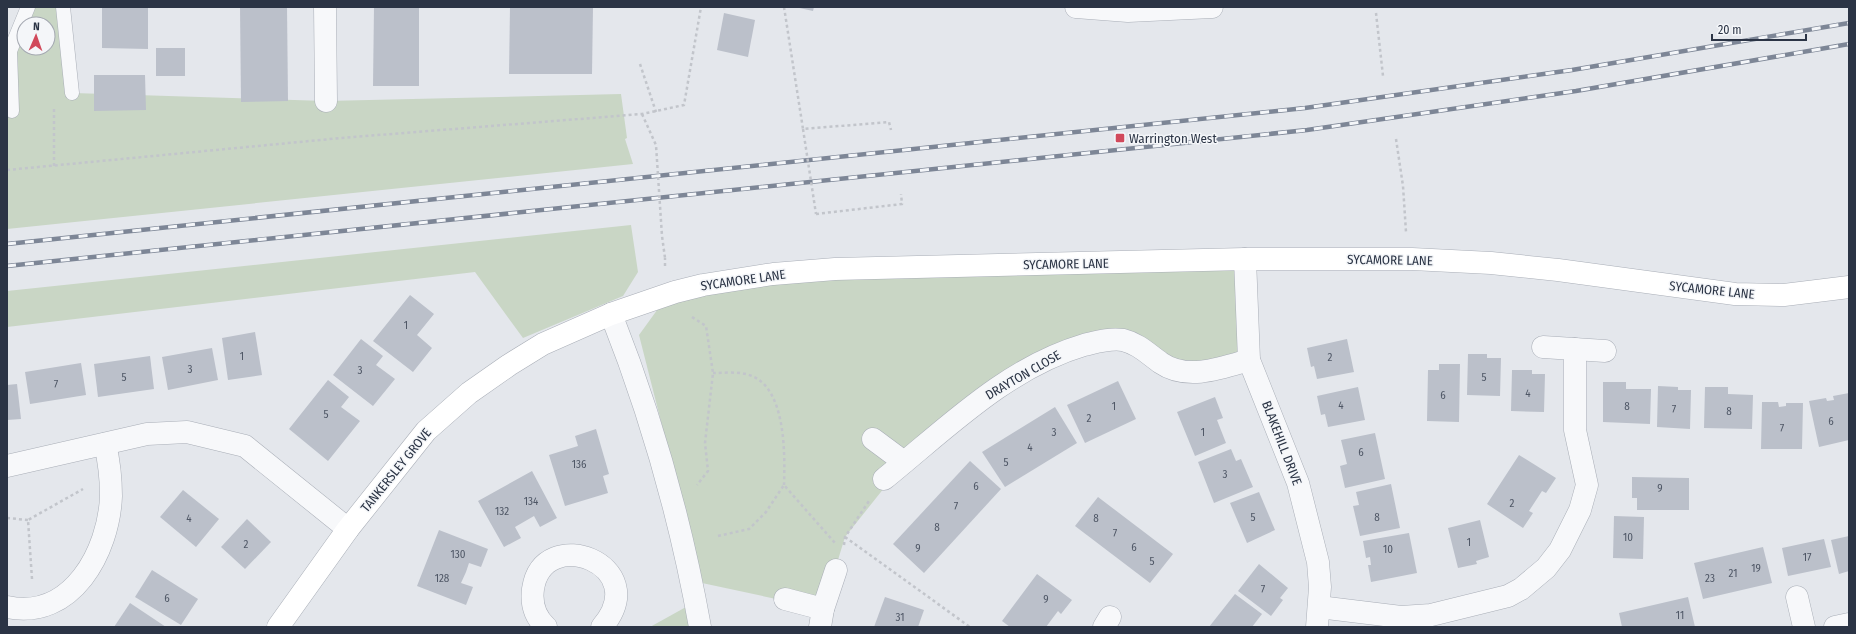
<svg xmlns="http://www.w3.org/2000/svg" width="1856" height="634" viewBox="0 0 1856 634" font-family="'Fira Sans Condensed',sans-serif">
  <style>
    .green { fill: #c9d6c5; fill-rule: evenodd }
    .building { fill: #bbc0ca }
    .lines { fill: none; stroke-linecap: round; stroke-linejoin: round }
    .lane-casing { stroke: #a9aeb7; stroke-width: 15 }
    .street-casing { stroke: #a9aeb7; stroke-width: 23 }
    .secondary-casing { stroke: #a9aeb7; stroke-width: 23 }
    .path { stroke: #c2c5cb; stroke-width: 2.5; stroke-dasharray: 3 3; stroke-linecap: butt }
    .lane { stroke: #f7f8fa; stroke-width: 14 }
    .street { stroke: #f7f8fa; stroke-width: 22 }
    .secondary { stroke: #fff; stroke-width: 22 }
    .rail-casing { stroke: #7d8696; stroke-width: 4.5 }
    .rail { stroke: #f4f6f9; stroke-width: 3; stroke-dasharray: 9; stroke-linecap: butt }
    .path-bridge { stroke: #c2c5cb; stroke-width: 2.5; stroke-dasharray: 3 3; stroke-linecap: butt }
    .poi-dot { fill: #d1495b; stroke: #f4f6f9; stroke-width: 1.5 }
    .labels { text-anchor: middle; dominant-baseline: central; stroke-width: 3; stroke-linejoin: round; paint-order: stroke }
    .number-label { font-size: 11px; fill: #4f5766 }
    .poi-label { font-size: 13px; fill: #2b3445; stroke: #f4f6f9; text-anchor: start }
    .street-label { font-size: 13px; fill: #2b3445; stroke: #f4f6f9 }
  </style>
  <rect width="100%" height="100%" fill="#e4e7ec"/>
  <g class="green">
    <path d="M28,7H66L73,93L326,101L621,94L627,138L625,139L633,164L7,229V112L10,51ZM24,24H48V48H24Z"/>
    <path d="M631,225L638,272L623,296L523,338L475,272L7,327V291Z"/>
    <path d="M1245,259L1249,360L1206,371L1122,340L1016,377L904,463L845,537L823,609L702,583L639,335L660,306L703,285Z"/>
    <path d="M686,607L689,627H650Z"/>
  </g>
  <g class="building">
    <path d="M102,7H148V49L102,48Z"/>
    <path d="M240,7H287L288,101L241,102Z"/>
    <path d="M374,7H419V86H373Z"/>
    <path d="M510,7H593L592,74H509Z"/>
    <path d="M795,7H814L813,11Z"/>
    <path d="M724,13L755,20L748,57L717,50Z"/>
    <rect x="156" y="48" width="29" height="28"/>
    <path d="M94,75H145L146,110L94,111Z"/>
    <path d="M410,295L434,314L417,335L432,348L413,372L373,341Z"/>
    <path d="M255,332L262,375L228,380L222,338Z"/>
    <path d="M361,339L383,356L376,365L395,379L373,406L333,375Z"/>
    <path d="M1347,339L1354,372L1317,379L1314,366L1311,367L1307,348Z"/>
    <path d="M212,348L218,380L168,390L162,357Z"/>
    <path d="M1468,354H1487V358H1501L1500,396L1467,395Z"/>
    <path d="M150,356L154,389L98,397L94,364Z"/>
    <path d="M81,363L86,395L30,404L25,372Z"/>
    <path d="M1439,364H1460L1459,422L1427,421L1428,370H1439Z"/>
    <path d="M1512,370H1532V374H1545L1544,412L1511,411Z"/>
    <path d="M328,380L349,397L341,407L360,421L328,461L289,429Z"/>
    <path d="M1118,381L1136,419L1085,443L1067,405Z"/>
    <path d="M1603,382H1626V389H1651L1650,424L1603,422Z"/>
    <path d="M17,384L21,419L7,420V385Z"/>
    <path d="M1658,386L1678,387V390H1691L1690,429L1657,427Z"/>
    <path d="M1358,387L1365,420L1328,427L1325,414L1321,415L1317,396Z"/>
    <path d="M1705,387H1728V394L1753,395L1752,429L1704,428Z"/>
    <path d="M1849,393V440L1819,447L1809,401L1826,398L1827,401L1834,400L1833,396Z"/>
    <path d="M1215,397L1223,418L1217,420L1226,443L1195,456L1177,412Z"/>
    <path d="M1762,402H1778L1779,407L1786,406V403H1803L1802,449H1761Z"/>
    <path d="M1055,407L1077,443L1005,487L982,452Z"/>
    <path d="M596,429L609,474L603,476L608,493L565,506L549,455L578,446L575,436Z"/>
    <path d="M1375,433L1385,479L1345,488L1340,466L1347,464L1341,440Z"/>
    <path d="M1231,449L1236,461L1241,459L1253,487L1214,503L1198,462Z"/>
    <path d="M1519,455L1556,478L1546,493L1542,491L1529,511L1533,513L1523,528L1487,504Z"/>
    <path d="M970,461L1001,489L924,573L893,544Z"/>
    <path d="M532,471L557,518L540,527L534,516L515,527L521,538L504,547L478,501Z"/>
    <path d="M1632,477L1689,478V510H1637V498H1632Z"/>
    <path d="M1391,484L1400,528L1360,536L1353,506L1359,505L1356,492Z"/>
    <path d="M183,490L219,519L196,547L160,517Z"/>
    <path d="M1259,492L1275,530L1247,543L1230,503Z"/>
    <path d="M1098,497L1173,554L1150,583L1075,526Z"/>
    <path d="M1614,516L1644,517L1643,559L1613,558Z"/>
    <path d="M247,519L271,542L245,569L221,547Z"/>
    <path d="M1480,520L1489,557L1476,561L1477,564L1458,568L1448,528Z"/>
    <path d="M439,530L488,549L481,567L469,563L466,572L461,583L473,587L466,605L417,586Z"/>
    <path d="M1409,533L1417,573L1371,582L1368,565H1371L1370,557L1366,558L1363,541Z"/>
    <path d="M1849,536V571L1839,574L1831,540Z"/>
    <path d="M1824,539L1831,567L1788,576L1782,548Z"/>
    <path d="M1763,547L1772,583L1703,599L1694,563Z"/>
    <path d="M1259,564L1288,588L1280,598L1283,600L1271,616L1238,591Z"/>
    <path d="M152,570L198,599L181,625L135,597Z"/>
    <path d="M1037,574L1072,600L1061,614L1058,611L1046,627H1010L1002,621Z"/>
    <path d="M1235,594L1262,614L1252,627H1209Z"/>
    <path d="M885,597L924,610L918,627H874Z"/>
    <path d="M1688,597L1695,627H1622L1619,613Z"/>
    <path d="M130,603L166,627H114Z"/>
  </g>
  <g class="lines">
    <defs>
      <g id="lane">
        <path d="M63,7L72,93"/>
        <path d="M12,111L10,51L28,7"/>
      </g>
      <g id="street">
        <path d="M325,7L326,101"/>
        <path d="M1076,7L1128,11L1212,7"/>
        <path d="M1245,259L1249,360L1298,483L1318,562L1320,587L1317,627"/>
        <path d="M611,314C651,415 681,521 700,627"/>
        <path d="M1543,347L1605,351"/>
        <path d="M873,439L904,462"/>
        <path d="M7,466L147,434L187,432L245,446L348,529"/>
        <path d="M884,479C946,429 1006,368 1084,345C1097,342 1109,338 1123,340C1139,344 1148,354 1161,363C1187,381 1222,368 1249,360"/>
        <path d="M1797,597L1804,627"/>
        <path d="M785,599L823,609"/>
        <path d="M7,607C72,621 109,551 111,496C111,478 109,461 105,444"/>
        <path d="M1319,607L1401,617L1431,615L1508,596L1521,589L1546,568L1560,550L1580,510L1587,485L1575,430V349"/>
        <path d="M546,627C535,617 531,604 533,589C543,522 655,565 602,627"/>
        <path d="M820,627L823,609L836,570"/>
        <path d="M1104,627L1110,617"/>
        <path d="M1835,627L1849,624"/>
      </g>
      <path id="secondary" d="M278,627L348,529L426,431L469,393L509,365L543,344L611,314L675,292L703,285L773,274L835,269L1245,259H1412L1491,263L1558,270L1735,294L1784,295L1849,287"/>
    </defs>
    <use href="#lane" class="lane-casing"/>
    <use href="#street" class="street-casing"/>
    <use href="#secondary" class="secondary-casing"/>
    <g class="path">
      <path d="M784,7L803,129L889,122L891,130"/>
      <path d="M1376,13L1383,76"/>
      <path d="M640,64L656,112"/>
      <path d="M642,114L647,125"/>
      <path d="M1396,139L1403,186L1406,232"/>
      <path d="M54,166V108"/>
      <path d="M7,170L341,138L642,114L684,105L701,7"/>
      <path d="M816,214L902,204L901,194"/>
      <path d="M665,266V258"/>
      <path d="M692,317L706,326L713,373L705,443L708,471L697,485"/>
      <path d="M713,373C725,373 740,371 752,376C786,390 785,454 784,485"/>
      <path d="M7,518L28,520"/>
      <path d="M718,536L749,529L766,512L784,485L835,543"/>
      <path d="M845,537L970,627"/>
      <path d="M844,545L845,537L869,501"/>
      <path d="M32,579L28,520L83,489"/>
    </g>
    <use href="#lane" class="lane"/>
    <use href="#street" class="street"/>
    <use href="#secondary" class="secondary"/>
    <defs>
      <g id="rail">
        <path d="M7,244L1305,108L1572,70L1849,23"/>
        <path d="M7,266L1307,130L1576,91L1849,44"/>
      </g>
    </defs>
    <use href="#rail" class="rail-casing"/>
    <use href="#rail" class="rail"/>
    <g class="path-bridge">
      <path d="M647,125L656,145L662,236L665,258"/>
      <path d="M803,129L816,214"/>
    </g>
  </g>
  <rect class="poi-dot" x="1115" y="133" width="10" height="10" rx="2"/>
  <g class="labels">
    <g class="number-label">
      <text x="406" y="325">1</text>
      <text x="242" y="356">1</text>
      <text x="1330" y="357">2</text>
      <text x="190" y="369">3</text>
      <text x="360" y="370">3</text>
      <text x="124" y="377">5</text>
      <text x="1484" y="377">5</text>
      <text x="56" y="384">7</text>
      <text x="1528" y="393">4</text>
      <text x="1443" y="395">6</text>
      <text x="1341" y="405">4</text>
      <text x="1114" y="406">1</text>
      <text x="1627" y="406">8</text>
      <text x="1674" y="409">7</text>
      <text x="1729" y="411">8</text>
      <text x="326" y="414">5</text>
      <text x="1089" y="418">2</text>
      <text x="1831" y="421">6</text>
      <text x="1782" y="428">7</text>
      <text x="1054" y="432">3</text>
      <text x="1203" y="432">1</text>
      <text x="1030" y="447">4</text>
      <text x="1361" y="452">6</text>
      <text x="1006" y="462">5</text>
      <text x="579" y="464">136</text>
      <text x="1225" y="474">3</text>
      <text x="976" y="486">6</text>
      <text x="1660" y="488">9</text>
      <text x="531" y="501">134</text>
      <text x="1512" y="503">2</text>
      <text x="956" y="506">7</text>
      <text x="502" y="511">132</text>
      <text x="1253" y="517">5</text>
      <text x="1377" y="517">8</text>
      <text x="189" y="518">4</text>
      <text x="1096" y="518">8</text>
      <text x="937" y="527">8</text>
      <text x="1115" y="533">7</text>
      <text x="1628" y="537">10</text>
      <text x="1469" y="542">1</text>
      <text x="246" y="544">2</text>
      <text x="1134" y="547">6</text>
      <text x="918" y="548">9</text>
      <text x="1388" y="549">10</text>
      <text x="458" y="554">130</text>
      <text x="1807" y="557">17</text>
      <text x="1152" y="561">5</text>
      <text x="1756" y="568">19</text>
      <text x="1733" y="573">21</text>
      <text x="442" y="578">128</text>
      <text x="1710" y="578">23</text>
      <text x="1263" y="589">7</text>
      <text x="167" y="598">6</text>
      <text x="1046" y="599">9</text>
      <text x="1680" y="615">11</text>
      <text x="900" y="617">31</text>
    </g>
    <g class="poi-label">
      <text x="1129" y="138">Warrington West</text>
    </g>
    <g class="street-label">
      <text transform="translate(1390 260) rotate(1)">SYCAMORE LANE</text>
      <text transform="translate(1066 264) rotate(-1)">SYCAMORE LANE</text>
      <text transform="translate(743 280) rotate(-8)">SYCAMORE LANE</text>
      <text transform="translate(1712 290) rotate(6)">SYCAMORE LANE</text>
      <text transform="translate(1023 375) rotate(-30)">DRAYTON CLOSE</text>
      <text transform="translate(1282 443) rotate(69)">BLAKEHILL DRIVE</text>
      <text transform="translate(396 470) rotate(-51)">TANKERSLEY GROVE</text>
    </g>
  </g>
  <rect width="1856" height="634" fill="none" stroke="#2b3445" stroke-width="16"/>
  <g transform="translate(36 36) rotate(2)"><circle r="19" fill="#f4f6f9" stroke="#a4a8b1"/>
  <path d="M0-3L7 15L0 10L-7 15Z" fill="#d1495b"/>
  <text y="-6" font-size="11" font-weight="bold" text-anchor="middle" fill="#2b3445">N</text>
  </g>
  <path d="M1712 34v6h94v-6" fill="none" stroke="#2b3445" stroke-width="2"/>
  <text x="1718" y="34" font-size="12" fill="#2b3445" stroke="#f4f6f9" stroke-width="3" paint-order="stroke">20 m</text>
</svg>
